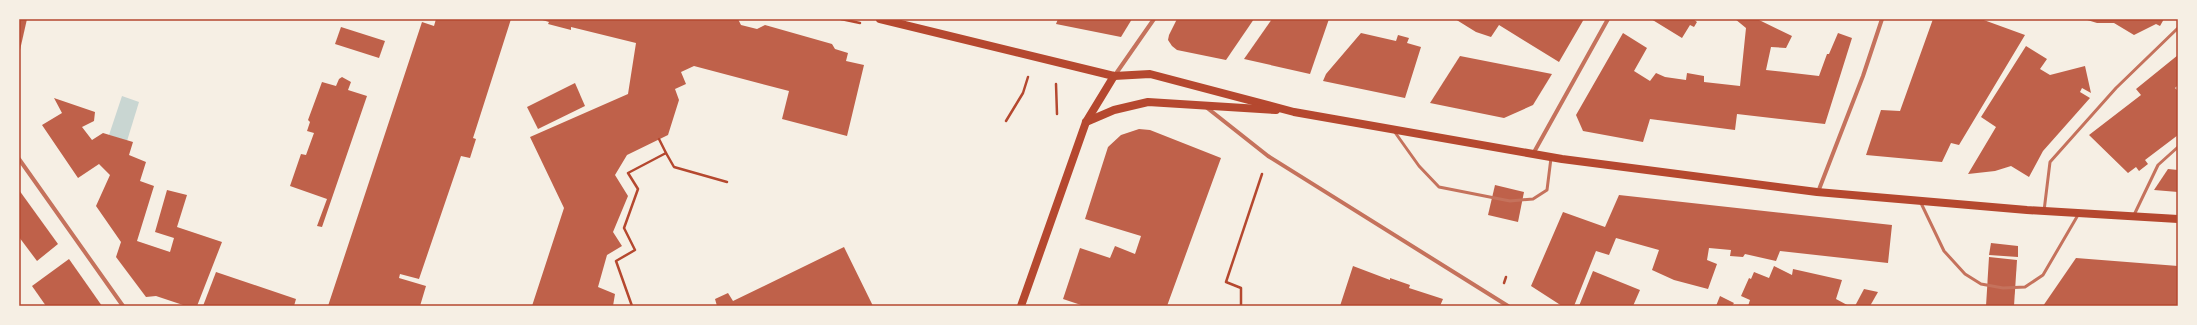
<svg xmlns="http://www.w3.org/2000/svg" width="2197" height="325" viewBox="0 0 2197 325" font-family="'DM Sans',sans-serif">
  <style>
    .water { fill: #c9d6d2 }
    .building { fill: #bf614a }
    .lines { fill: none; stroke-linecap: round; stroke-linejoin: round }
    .path { stroke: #b5482f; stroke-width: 2.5 }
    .service { stroke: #c5725c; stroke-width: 3 }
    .minor { stroke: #c5725c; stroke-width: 4 }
    .secondary { stroke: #b5482f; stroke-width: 8 }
    .neatline { fill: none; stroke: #b5482f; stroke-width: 1.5 }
  </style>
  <rect width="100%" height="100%" fill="#f6efe4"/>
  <path class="water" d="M122,96L139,102L127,141L109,135Z"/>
  <g class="building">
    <path d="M19,19H27L20,50H19Z"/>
    <path d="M436,19H511L473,138L476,139L470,158L461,156L419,279L400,274L399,278L426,286L420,306H328L422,22L434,26Z"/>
    <path d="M539,19H738L741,25L757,29L765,25L832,44L835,49L848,53L846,61L864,65L847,136L782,119L789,91L694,66L681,72L686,84L675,89L679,100L668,135L627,155L615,175L628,196L613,232L622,246L607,255L598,287L615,294L613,306H532L564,208L530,137L628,94L636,43L571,27V30L548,24L549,22Z"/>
    <path d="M1058,19H1132L1121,37L1056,24Z"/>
    <path d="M1177,19H1254L1226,60L1177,50L1172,46L1168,40L1169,35Z"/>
    <path d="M1272,19H1329L1310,74L1244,59Z"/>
    <path d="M1455,19H1584L1559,62L1499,25L1491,37L1476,32Z"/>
    <path d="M1651,19H1693L1697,22L1694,27L1690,25L1682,38Z"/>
    <path d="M1735,19H1757L1792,36L1786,48L1771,47L1766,70L1819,76L1827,54H1829L1838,33L1852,38L1825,124L1737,114L1735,130L1650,119L1643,142L1583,131L1576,115L1623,33L1647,48L1634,71L1650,81L1656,73L1665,77L1686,80L1687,73L1704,76V82L1740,86L1746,28Z"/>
    <path d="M1933,19H1981L2025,35L1959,145L1951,143L1942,162L1866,155L1881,110L1900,111Z"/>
    <path d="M2084,19H2164L2160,26L2156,24L2134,35L2114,23H2097Z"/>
    <path d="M341,27L385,41L379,58L335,44Z"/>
    <path d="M1361,33L1396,41L1398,35L1409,38L1407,43L1421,47L1405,98L1323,81L1326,74Z"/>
    <path d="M2026,46L2047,59L2040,69L2050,75L2085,66L2091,93L2082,88L2080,92L2090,98L2043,151L2029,177L2011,166L1995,171L1968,174L1996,127L1981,117Z"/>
    <path d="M2178,55V85L2175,88L2178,91V135L2145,160L2148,164L2139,171L2136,167L2128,173L2089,135L2141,95L2136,89Z"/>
    <path d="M1460,56L1552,74L1533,105L1504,118L1430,103Z"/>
    <path d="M342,77L351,82L348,90L367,96L322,227L317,226L327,199L290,186L301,154L306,155L314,133L307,131L310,122L308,120L322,82L336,86L339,79Z"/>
    <path d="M575,83L585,106L538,129L527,107Z"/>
    <path d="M54,98L95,112L94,121L82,127L92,140L103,133L133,142L129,155L146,162L140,181L154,186L137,241L170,252L174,238L155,232L167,190L187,195L177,227L222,242L197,306H186L156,296L146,297L116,257L121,242L96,206L110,175L99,164L78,178L42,125L62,113Z"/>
    <path d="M1139,129L1150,130L1221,158L1167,306H1084L1063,299L1080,248L1110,258L1115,246L1135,254L1141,236L1085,219L1108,147L1121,135Z"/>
    <path d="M2168,169L2178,170V192L2154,190Z"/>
    <path d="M1495,185L1524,192L1518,222L1488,215Z"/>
    <path d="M19,190L58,244L37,261L19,237Z"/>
    <path d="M1619,195L1892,225L1888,263L1780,251L1776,261L1745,254L1743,257L1730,256L1731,250L1709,248L1707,260L1717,264L1708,289L1674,280L1652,270L1659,250L1616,238L1609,255L1596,251L1574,306H1562L1531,286L1563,212L1605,227Z"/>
    <path d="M1991,243L2018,246V257L1989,255Z"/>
    <path d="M844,247L873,306H717L715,299L728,293L733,301Z"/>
    <path d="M1989,257L2017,260L2014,306H1986Z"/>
    <path d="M2076,258L2178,266V306H2043Z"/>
    <path d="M69,259L88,286L102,306H46L32,286Z"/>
    <path d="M1353,266L1390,280V278L1410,285L1409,288L1443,299L1440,306H1340Z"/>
    <path d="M1774,266L1792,275L1793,269L1842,280L1836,299L1849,306H1748L1750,300L1741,296L1749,278L1751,279L1754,272L1769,278Z"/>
    <path d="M1593,271L1640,290L1633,306H1579Z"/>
    <path d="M216,272L296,299L294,306H203Z"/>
    <path d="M1864,289L1878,292L1870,306H1855Z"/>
    <path d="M1720,296L1734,303L1732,306H1716Z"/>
  </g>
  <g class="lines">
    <g class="path">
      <path d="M841,19L860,23"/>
      <path d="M1056,84L1057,114"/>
      <path d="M1006,121L1023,93L1028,77"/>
      <path d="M659,139L666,153"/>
      <path d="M1504,283L1506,277"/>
      <path d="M632,306L616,261L635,250L624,228L638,189L628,173L666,153L674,167L727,182"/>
      <path d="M1241,306V288L1226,282L1262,174"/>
    </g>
    <g class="service">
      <path d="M1394,131L1419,166L1439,187L1510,201L1533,199L1547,190L1551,158"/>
      <path d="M1920,201L1944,251L1965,274L1981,284L2003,288L2025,287L2043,275L2078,215"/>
      <path d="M2044,211L2050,162L2116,88L2178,28"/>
      <path d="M2134,215L2158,165L2178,147"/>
    </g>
    <g class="minor">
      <path d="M1115,75L1154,19"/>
      <path d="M1206,107L1268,156L1508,306"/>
      <path d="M1533,154L1608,19"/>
      <path d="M19,159L123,306"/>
      <path d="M1818,192L1863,76L1882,19"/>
    </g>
    <g class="secondary">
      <path d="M880,19L1114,76L1150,74L1294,112L1562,159L1817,192L2027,210L2178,219"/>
      <path d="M1086,122L1114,110L1148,102L1276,110"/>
      <path d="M1021,306L1086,122L1114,76"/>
    </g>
  </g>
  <rect width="2197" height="325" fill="none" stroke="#f6efe4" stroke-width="40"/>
  <rect x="20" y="20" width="2157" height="285" class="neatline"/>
</svg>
